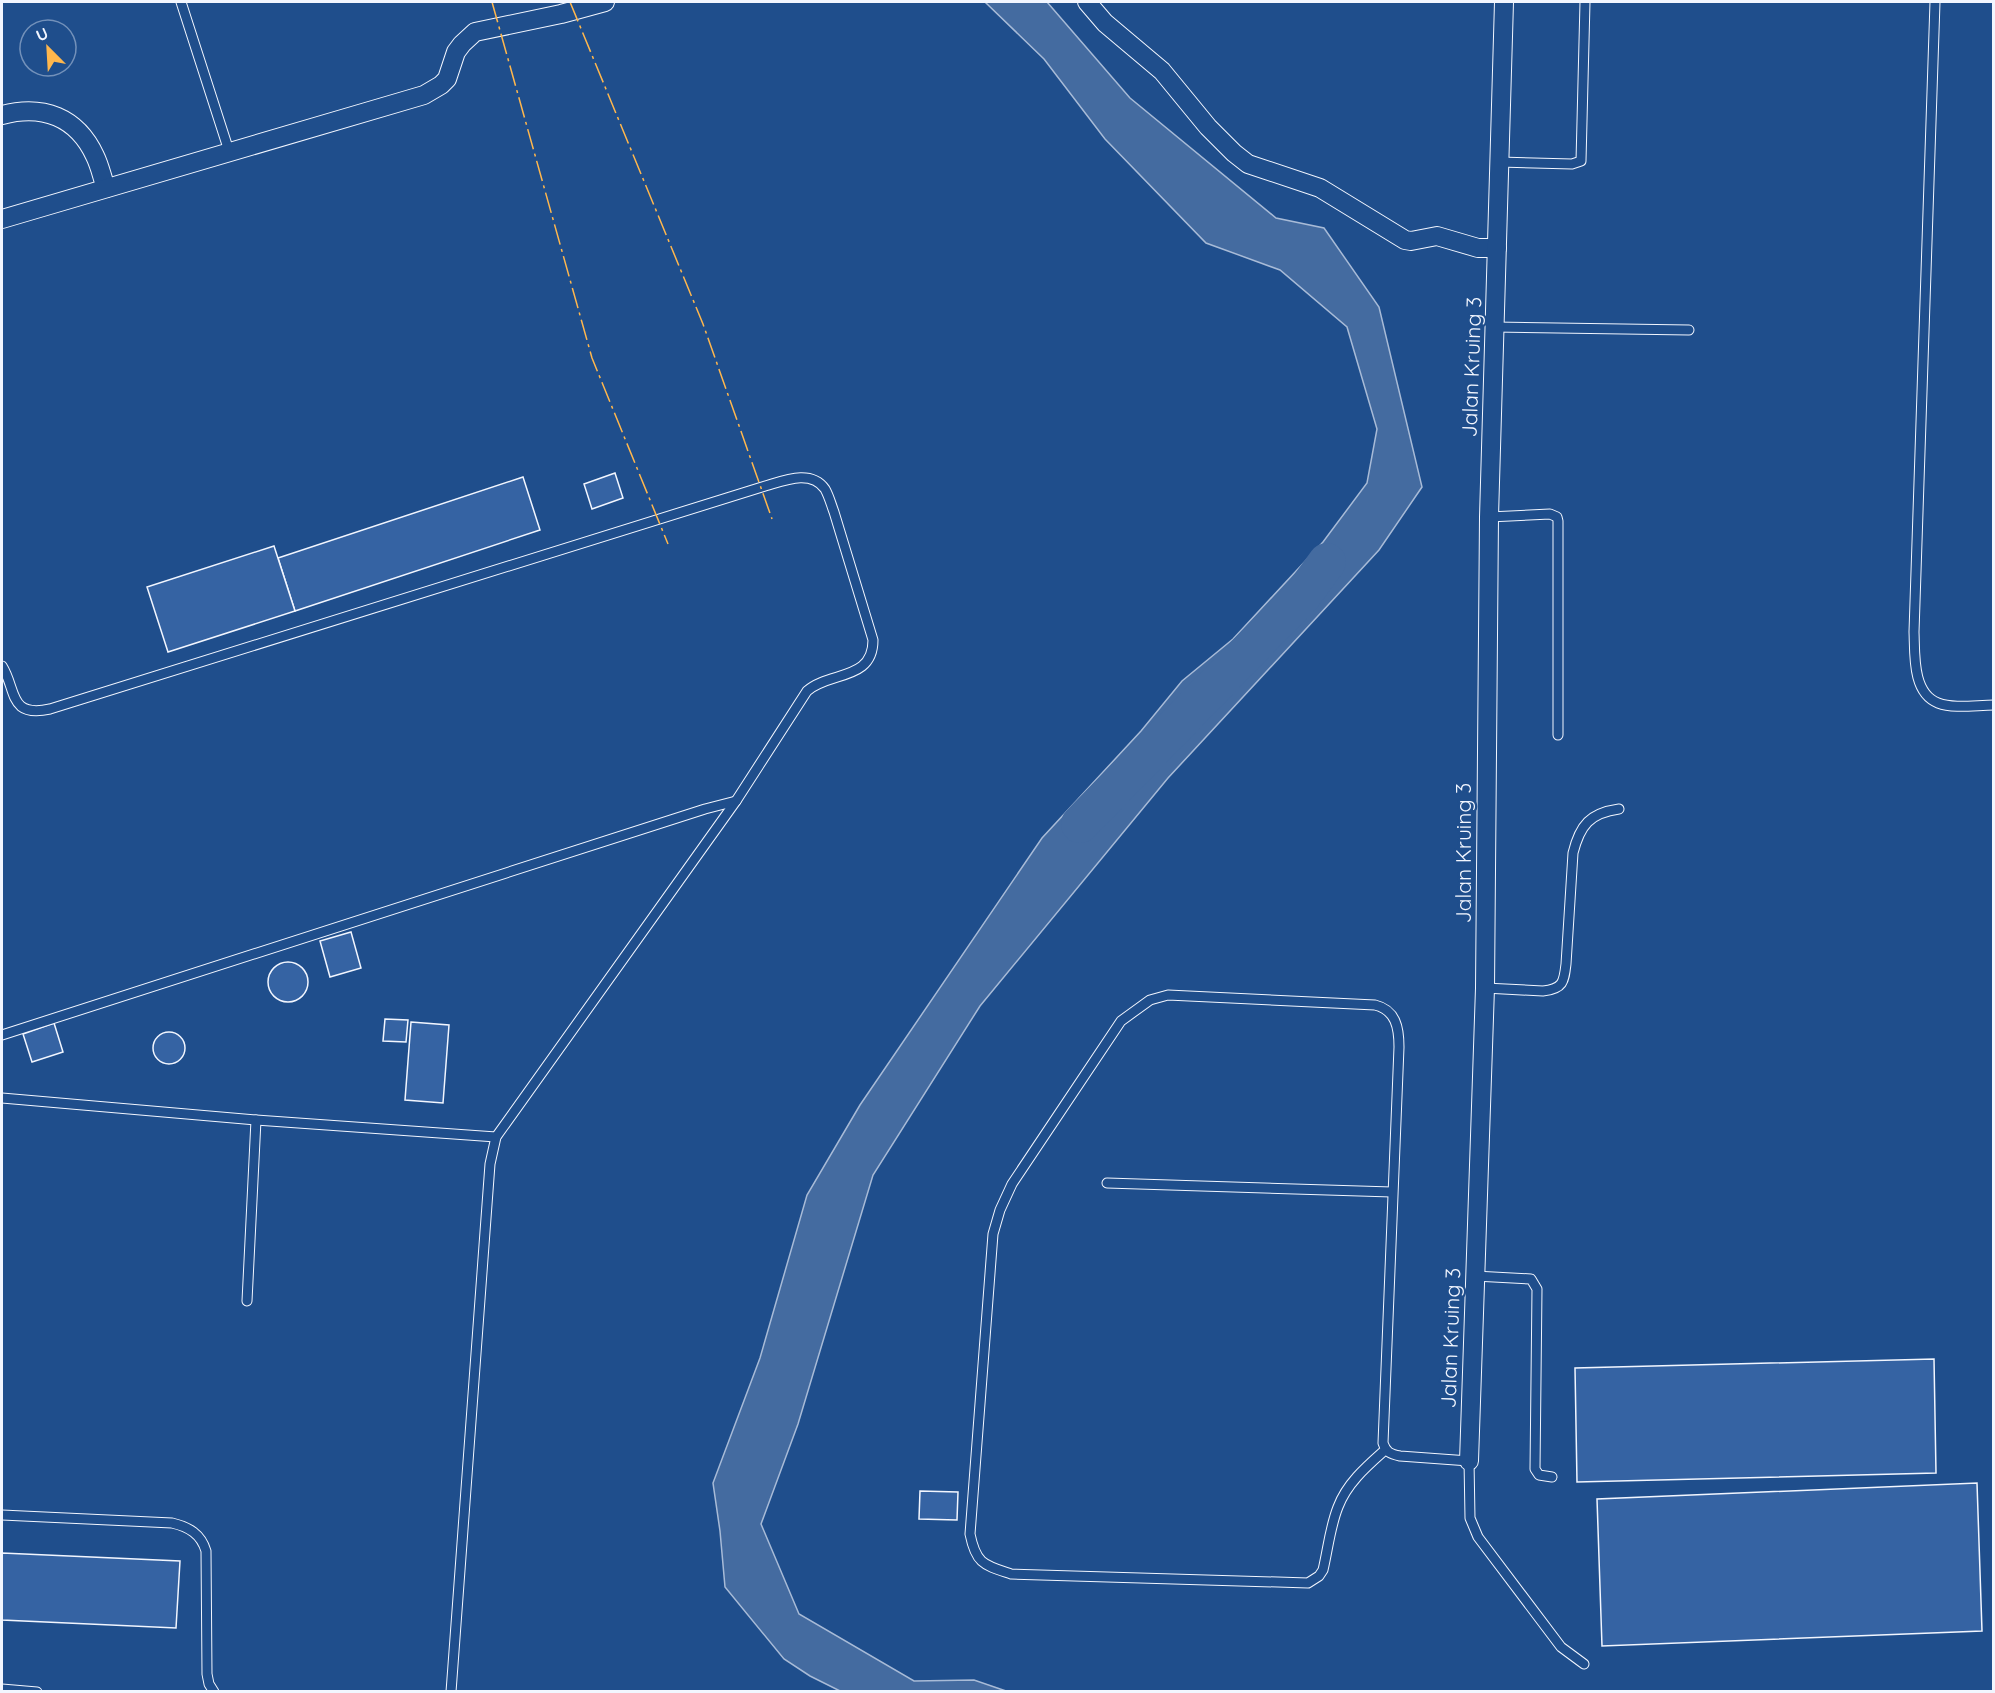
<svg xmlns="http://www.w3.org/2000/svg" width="1995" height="1693" viewBox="0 0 1995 1693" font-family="Quicksand,sans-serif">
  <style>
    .water { fill: #446ba0; stroke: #a8bbd7; stroke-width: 1.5 }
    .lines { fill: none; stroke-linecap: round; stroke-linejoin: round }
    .river { stroke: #446ba0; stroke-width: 38 }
    .building { fill: #3563a3; stroke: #f2f6ff; stroke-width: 1.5 }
    .lane-casing { stroke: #f2f6ff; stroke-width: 11 }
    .street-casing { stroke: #f2f6ff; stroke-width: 20 }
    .lane { stroke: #1f4e8c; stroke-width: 9 }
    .street { stroke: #1f4e8c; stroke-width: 18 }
    .power { stroke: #ffb74d; stroke-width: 1.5; stroke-dasharray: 21 4.5 3 4.5; stroke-linecap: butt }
    .labels { text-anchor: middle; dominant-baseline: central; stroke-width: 4.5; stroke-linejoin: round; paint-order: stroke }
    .street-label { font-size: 21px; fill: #f2f6ff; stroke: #1f4e8c }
  </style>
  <rect width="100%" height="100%" fill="#1f4e8c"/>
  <path class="water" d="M985,2H1047L1130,98L1276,218L1324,228L1379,307L1422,487L1379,550L1168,778L980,1006L873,1175L798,1424L761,1524L799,1614L914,1681L974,1680L1006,1691H840L810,1676L784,1659L725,1587L720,1531L713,1483L760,1358L807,1195L860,1105L1042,838L1141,731L1182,681L1233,639L1323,542L1367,483L1377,429L1347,327L1280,270L1206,243L1105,139L1044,59Z"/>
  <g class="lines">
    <path class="river" d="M1080,824L1302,596L1327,562"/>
  </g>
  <g class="building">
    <path d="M615,473L623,498L592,509L584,484Z"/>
    <path d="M523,477L540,530L295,611L278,558Z"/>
    <path d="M274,546L295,611L168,652L147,587Z"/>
    <path d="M351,932L361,968L330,977L320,941Z"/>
    <circle cx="288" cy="982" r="20"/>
    <path d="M385,1019L408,1020L406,1042L383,1041Z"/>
    <path d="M411,1022L449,1025L443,1103L405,1100Z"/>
    <path d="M54,1023L63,1052L32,1062L23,1034Z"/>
    <circle cx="169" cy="1048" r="16"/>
    <path d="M1934,1359L1936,1473L1577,1482L1575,1368Z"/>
    <path d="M1977,1483L1982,1631L1602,1646L1597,1499Z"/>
    <path d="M920,1491L958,1492L957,1520L919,1519Z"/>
    <path d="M2,1553L180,1561L176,1628L2,1620Z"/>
  </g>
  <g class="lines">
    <defs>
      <g id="lane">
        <path d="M181,2L229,151"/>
        <path d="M1935,2L1914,632C1915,654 1912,693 1938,703C1954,709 1976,705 1994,705"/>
        <path d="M1499,162L1572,164L1581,161L1585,2"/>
        <path d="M1494,327L1689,330"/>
        <path d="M1489,517L1550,514L1557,517L1558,521V735"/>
        <path d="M2,666C17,690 8,718 50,709L762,487C781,482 810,468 825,489C829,496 831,504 834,512L873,640C873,681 830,671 807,691L736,801L496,1137L490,1164L451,1692"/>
        <path d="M1485,988L1543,991C1563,989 1564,982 1566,964L1573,853C1580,825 1590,813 1619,809"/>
        <path d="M2,1035L705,809L736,801"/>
        <path d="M2,1098L256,1120L496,1137"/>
        <path d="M1107,1183L1392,1192"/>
        <path d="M1475,1276L1531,1279L1537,1289L1535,1469L1539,1475L1552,1477"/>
        <path d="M247,1301L256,1120"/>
        <path d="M1385,1450C1367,1466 1347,1483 1338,1507C1330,1527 1328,1549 1323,1570L1319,1576L1308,1583L1011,1574C984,1565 976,1564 970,1534L993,1234L1000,1210L1012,1184L1121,1021L1150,1000L1168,995L1375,1005C1396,1010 1399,1028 1399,1047L1383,1443C1386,1452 1390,1454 1400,1456L1469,1461L1470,1518L1478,1537L1561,1647L1584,1664"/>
        <path d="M2,1515L172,1523C189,1527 201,1534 206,1551L207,1674L209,1684L214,1692"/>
        <path d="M2,1689L37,1692"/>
      </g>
      <g id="street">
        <path d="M1087,2L1105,23L1162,71L1208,127L1234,153L1248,164L1320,188L1405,240L1411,241L1437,236L1478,248H1497"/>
        <path d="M2,115C43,104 77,117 95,156C100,166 102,177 106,188"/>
        <path d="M2,219L424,95L441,85L447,79L456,52L462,44L475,32L561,14L605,2"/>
        <path d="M1469,1461L1485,988L1489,517L1504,2"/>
      </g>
    </defs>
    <use href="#lane" class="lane-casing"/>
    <use href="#street" class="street-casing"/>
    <use href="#lane" class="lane"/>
    <use href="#street" class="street"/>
    <g class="power">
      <path d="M492,2L592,358L668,544"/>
      <path d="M570,2L703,324L772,519"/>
    </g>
  </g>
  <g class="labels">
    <g class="street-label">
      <text transform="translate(1471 367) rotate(-88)">Jalan Kruing 3</text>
      <text transform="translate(1463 853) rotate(-90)">Jalan Kruing 3</text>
      <text transform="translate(1450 1338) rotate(-88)">Jalan Kruing 3</text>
    </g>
  </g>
  <rect width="1995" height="1693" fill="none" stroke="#f2f6ff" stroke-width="6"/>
  <g transform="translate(48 48) rotate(336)"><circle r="28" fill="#1f4e8c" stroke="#7391ba" stroke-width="1.5"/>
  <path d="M0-4.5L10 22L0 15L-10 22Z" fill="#ffb74d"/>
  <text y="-9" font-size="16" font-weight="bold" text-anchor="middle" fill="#f2f6ff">U</text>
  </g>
</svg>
